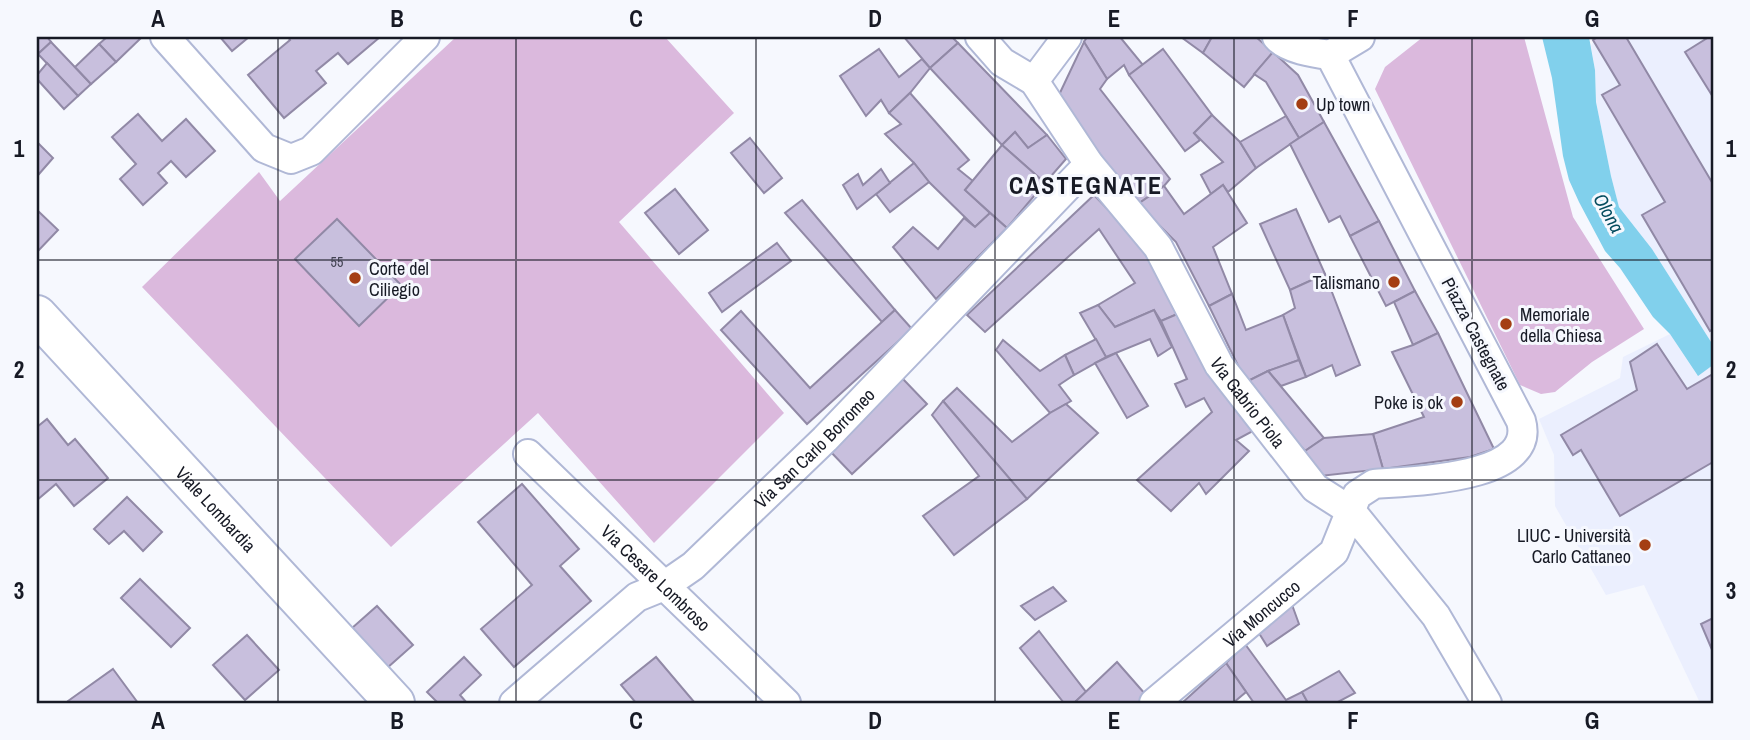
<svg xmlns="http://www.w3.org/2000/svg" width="1750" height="740" viewBox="0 0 1750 740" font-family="'Archivo Narrow',sans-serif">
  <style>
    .built { fill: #ebeffe }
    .green { fill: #dbb9dd }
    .water { fill: #81d0ec }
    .building { fill: #c8bfdd; stroke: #9189a6; stroke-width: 2 }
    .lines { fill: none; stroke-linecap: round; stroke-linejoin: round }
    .street-casing { stroke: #b0b8d6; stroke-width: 32 }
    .secondary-casing { stroke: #b0b8d6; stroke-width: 42 }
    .street { stroke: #fff; stroke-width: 28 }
    .secondary { stroke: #fff; stroke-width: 38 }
    .grid { fill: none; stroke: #171a25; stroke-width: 2; stroke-opacity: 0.55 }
    .poi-dot { fill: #a43e13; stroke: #f6f8fe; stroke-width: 2.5 }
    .labels { text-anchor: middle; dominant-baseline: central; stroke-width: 6; stroke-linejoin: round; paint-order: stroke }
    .number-label { font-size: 14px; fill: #434353 }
    .poi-label { font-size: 18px; fill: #171a25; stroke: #f6f8fe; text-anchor: start }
    .street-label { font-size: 18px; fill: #171a25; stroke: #f6f8fe }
    .water-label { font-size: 19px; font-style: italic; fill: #044c5f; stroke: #f6f8fe }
    .district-label { font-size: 24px; font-weight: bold; letter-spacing: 2px; fill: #171a25; stroke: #f6f8fe }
    .neatline { fill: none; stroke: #171a25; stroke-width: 2.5 }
    .grid-label { font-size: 23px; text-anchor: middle; font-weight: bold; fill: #171a25 }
  </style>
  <rect width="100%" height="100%" fill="#f6f8fe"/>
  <g class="built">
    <path d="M1596,37H1713V345L1652,249L1619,207L1611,176L1596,102L1595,70L1591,46Z"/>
    <path d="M1670,334L1697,375L1713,365V703H1700L1644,585L1606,595L1555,506L1554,455L1539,419L1620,378L1623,357Z"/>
  </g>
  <g class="green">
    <path d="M456,37H665L734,113L619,222L784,413L654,543L538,413L391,547L142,287L259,172L280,201Z"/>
    <path d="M1423,37H1524L1573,217L1644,329L1592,362L1555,392L1541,394L1520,385L1375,89L1385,67Z"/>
  </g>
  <path class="water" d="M1542,37H1589L1595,70L1596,102L1611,176L1619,207L1652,249L1713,345V365L1698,376L1670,334L1653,317L1620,268L1605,251L1579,202L1569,180L1563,156L1552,78Z"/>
  <g class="building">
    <path d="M37,37H47L51,42L38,54L37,52Z"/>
    <path d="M107,37H142L116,62L99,44Z"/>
    <path d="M220,37H249L232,51Z"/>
    <path d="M288,37H380L348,64L338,53L316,71L326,83L284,118L248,75L290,40Z"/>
    <path d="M904,37H952L958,43L930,68Z"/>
    <path d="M1087,37H1120L1143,65L1129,75L1124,65L1107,79L1084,42Z"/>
    <path d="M1181,37H1212L1203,53Z"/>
    <path d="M1212,37H1256L1273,52L1244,87L1203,53Z"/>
    <path d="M1598,37H1626L1713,184V329L1710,331L1642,215L1665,202L1602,95L1620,85L1593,40Z"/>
    <path d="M1709,37H1713V97L1685,52Z"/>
    <path d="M51,42L91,84L78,96L38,54Z"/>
    <path d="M1084,42L1107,79L1100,89L1170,179L1164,186L1138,204L1102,161L1058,97Z"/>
    <path d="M958,43L1047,135L1028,148L1015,132L1002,145L930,68Z"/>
    <path d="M99,44L116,62L91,84L75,67Z"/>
    <path d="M879,49L899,77L922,59L930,68L910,93L889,113L881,100L866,116L840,76Z"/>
    <path d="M1163,49L1212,115L1194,133L1200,140L1185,151L1129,75Z"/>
    <path d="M1273,52L1298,75L1324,122L1299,138L1266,82L1254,74Z"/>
    <path d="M47,63L78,96L64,109L37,79V75Z"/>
    <path d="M910,93L969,160L958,169L973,181L965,190L990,213L975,227L929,182L914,163L885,134L901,124L889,113Z"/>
    <path d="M138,114L162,141L186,119L215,151L186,177L171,161L158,173L167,183L143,205L120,179L136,164L112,137Z"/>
    <path d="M1212,115L1240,142L1256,168L1228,192L1223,185L1211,194L1201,175L1223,162L1194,133Z"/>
    <path d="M1286,116L1299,138L1256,168L1240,142Z"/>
    <path d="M1324,122L1379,221L1350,236L1340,216L1329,222L1290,144Z"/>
    <path d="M1015,132L1028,148L1047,135L1066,159L1045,183L1002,145Z"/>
    <path d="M750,138L782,178L764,193L731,153Z"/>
    <path d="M37,142L53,158L39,174L37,171Z"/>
    <path d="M1002,145L1045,183L1007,228L965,190Z"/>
    <path d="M914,163L929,182L890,212L876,194Z"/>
    <path d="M881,169L890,183L857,209L843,185L858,174L863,185Z"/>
    <path d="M1223,185L1247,223L1213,247L1232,294L1209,306L1176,242L1138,204L1164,186L1184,214Z"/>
    <path d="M675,189L708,230L679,254L645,213Z"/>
    <path d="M1094,195L1153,256L1182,312L1161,321L1154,310L1115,327L1098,305L1135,283L1099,229L985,332L967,315Z"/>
    <path d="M802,200L895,310L882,322L785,213Z"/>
    <path d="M1296,209L1325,274L1290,290L1260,224Z"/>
    <path d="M37,210L58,230L37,252Z"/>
    <path d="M990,213L1007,228L936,299L893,247L913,227L938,249L964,218L975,227Z"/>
    <path d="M337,219L401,285L359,326L295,259Z"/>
    <path d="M1379,221L1415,291L1386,306L1350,236Z"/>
    <path d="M777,243L791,261L722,312L709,293Z"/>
    <path d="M1325,274L1360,365L1336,376L1332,365L1306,377L1283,315L1295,308L1290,290Z"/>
    <path d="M1415,291L1438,333L1413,345L1394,302Z"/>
    <path d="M1232,294L1246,330L1283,315L1299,360L1268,371L1246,382L1209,306Z"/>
    <path d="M1098,305L1115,327L1154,310L1172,347L1158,356L1150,339L1106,357L1080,313Z"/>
    <path d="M895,310L912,329L807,424L721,330L741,311L810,388Z"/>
    <path d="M1182,312L1203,361L1253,431L1236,440L1249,451L1206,494L1199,483L1171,511L1137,480L1212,412L1204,398L1186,407L1175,384L1187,379L1161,321Z"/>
    <path d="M1438,333L1494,449L1470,457L1383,469L1373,434L1424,417L1392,352L1413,345Z"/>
    <path d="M1096,339L1106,357L1074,375L1065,355Z"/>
    <path d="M1003,340L1040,371L1065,355L1074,375L1059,385L1071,401L1050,413L996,350Z"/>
    <path d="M1657,344L1687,389L1713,374V462L1620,516L1581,450L1573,455L1561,435L1637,390L1630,362Z"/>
    <path d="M1116,353L1148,406L1127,418L1095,363Z"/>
    <path d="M1299,360L1306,377L1281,386L1268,371Z"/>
    <path d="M1268,371L1324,438L1305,451L1246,382Z"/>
    <path d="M903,379L927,404L852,474L828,449Z"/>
    <path d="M957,388L1012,442L1050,413L1066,404L1098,433L1027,499L943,401Z"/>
    <path d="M943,401L1027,499L954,555L923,516L979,476L932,415Z"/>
    <path d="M47,419L68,445L75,439L108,478L74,506L56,484L37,500V427Z"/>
    <path d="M1373,434L1383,469L1320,476L1305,451L1324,438Z"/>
    <path d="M522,484L579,549L560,566L591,601L514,667L481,629L532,585L478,522Z"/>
    <path d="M127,497L162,532L143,551L124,531L109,544L94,529Z"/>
    <path d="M140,579L190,628L171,647L121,598Z"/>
    <path d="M1053,587L1066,601L1035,620L1021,606Z"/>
    <path d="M1291,602L1299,624L1267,646L1257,630Z"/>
    <path d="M377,606L413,645L387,668L352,628Z"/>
    <path d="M1713,618V652L1701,624Z"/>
    <path d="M1039,631L1086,692L1074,703H1064L1020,648Z"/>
    <path d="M247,635L279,670L245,700L213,665Z"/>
    <path d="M1245,644L1286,700L1302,692L1308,703H1254L1226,663Z"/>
    <path d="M464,657L481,675L460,695L467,703H438L427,692Z"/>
    <path d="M656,657L695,703H636L621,685Z"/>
    <path d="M1117,662L1146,695L1138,703H1074Z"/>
    <path d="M1226,663L1246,692L1233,703H1182Z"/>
    <path d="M113,669L138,703H69L68,701Z"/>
    <path d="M1339,671L1355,693L1336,703H1308L1302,692Z"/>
  </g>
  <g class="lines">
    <defs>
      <g id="street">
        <path d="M165,37L264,148L291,159L311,151L425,37"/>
        <path id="s1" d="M980,37L1002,62L1034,81L1089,164L1158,247L1219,365L1315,488L1351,511L1436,616L1487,703"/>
        <path d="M1330,55L1360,37"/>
        <path d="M1034,81L1067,37"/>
        <path id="s2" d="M528,454L786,703"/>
        <path id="s3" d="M514,703L637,597L664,586L693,566L825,439L1089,164"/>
        <path id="s4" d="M1154,703L1334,552L1357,495L1374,484C1409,481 1538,480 1521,421L1330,55C1314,53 1287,49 1277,37"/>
      </g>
      <g id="secondary">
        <path id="s5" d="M37,315L395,703"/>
      </g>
    </defs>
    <use href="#street" class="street-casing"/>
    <use href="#secondary" class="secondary-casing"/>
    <use href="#street" class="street"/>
    <use href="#secondary" class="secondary"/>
  </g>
  <path class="grid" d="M278,37V703M516,37V703M756,37V703M995,37V703M1234,37V703M1472,37V703M37,260H1713M37,480H1713"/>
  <g class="poi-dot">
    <circle cx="1302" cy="104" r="7"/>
    <circle cx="355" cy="278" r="7"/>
    <circle cx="1394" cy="282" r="7"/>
    <circle cx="1506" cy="324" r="7"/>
    <circle cx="1457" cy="402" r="7"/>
    <circle cx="1645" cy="545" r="7"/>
  </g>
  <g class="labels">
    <g class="number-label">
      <text x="337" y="262">55</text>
    </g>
    <g class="poi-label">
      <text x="1316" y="104">Up town</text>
      <text x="369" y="268">Corte del<tspan x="369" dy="21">Ciliegio</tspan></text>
      <text x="1380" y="282" text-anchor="end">Talismano</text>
      <text x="1520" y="314">Memoriale<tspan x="1520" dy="21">della Chiesa</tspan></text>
      <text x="1443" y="402" text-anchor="end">Poke is ok</text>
      <text x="1631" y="535" text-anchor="end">LIUC - Università<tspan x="1631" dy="21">Carlo Cattaneo</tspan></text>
    </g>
    <g class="street-label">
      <text transform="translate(1476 334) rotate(62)">Piazza Castegnate</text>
      <text stroke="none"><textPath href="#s1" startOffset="458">Via Gabrio Piola</textPath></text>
      <text stroke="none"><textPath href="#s3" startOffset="396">Via San Carlo Borromeo</textPath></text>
      <text stroke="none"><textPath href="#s5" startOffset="264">Viale Lombardia</textPath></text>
      <text stroke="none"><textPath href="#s2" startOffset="178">Via Cesare Lombroso</textPath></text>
      <text stroke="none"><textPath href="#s4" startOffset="140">Via Moncucco</textPath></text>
    </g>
    <g class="water-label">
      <text transform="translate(1609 213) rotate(61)">Olona</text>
    </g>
    <g class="district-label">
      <text x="1086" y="185">CASTEGNATE</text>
    </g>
  </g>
  <rect width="1750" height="740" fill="none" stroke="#f6f8fe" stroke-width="77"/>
  <rect x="38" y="38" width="1674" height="664" class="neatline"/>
  <g class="grid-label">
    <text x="158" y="27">A</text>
    <text x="397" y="27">B</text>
    <text x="636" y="27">C</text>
    <text x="875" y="27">D</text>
    <text x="1114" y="27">E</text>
    <text x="1353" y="27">F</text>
    <text x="1592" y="27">G</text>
    <text x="19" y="157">1</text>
    <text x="1731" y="157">1</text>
    <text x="19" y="378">2</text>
    <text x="1731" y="378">2</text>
    <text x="19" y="599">3</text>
    <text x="1731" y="599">3</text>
    <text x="158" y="729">A</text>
    <text x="397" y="729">B</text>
    <text x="636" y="729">C</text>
    <text x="875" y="729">D</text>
    <text x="1114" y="729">E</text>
    <text x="1353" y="729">F</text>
    <text x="1592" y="729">G</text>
  </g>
</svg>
